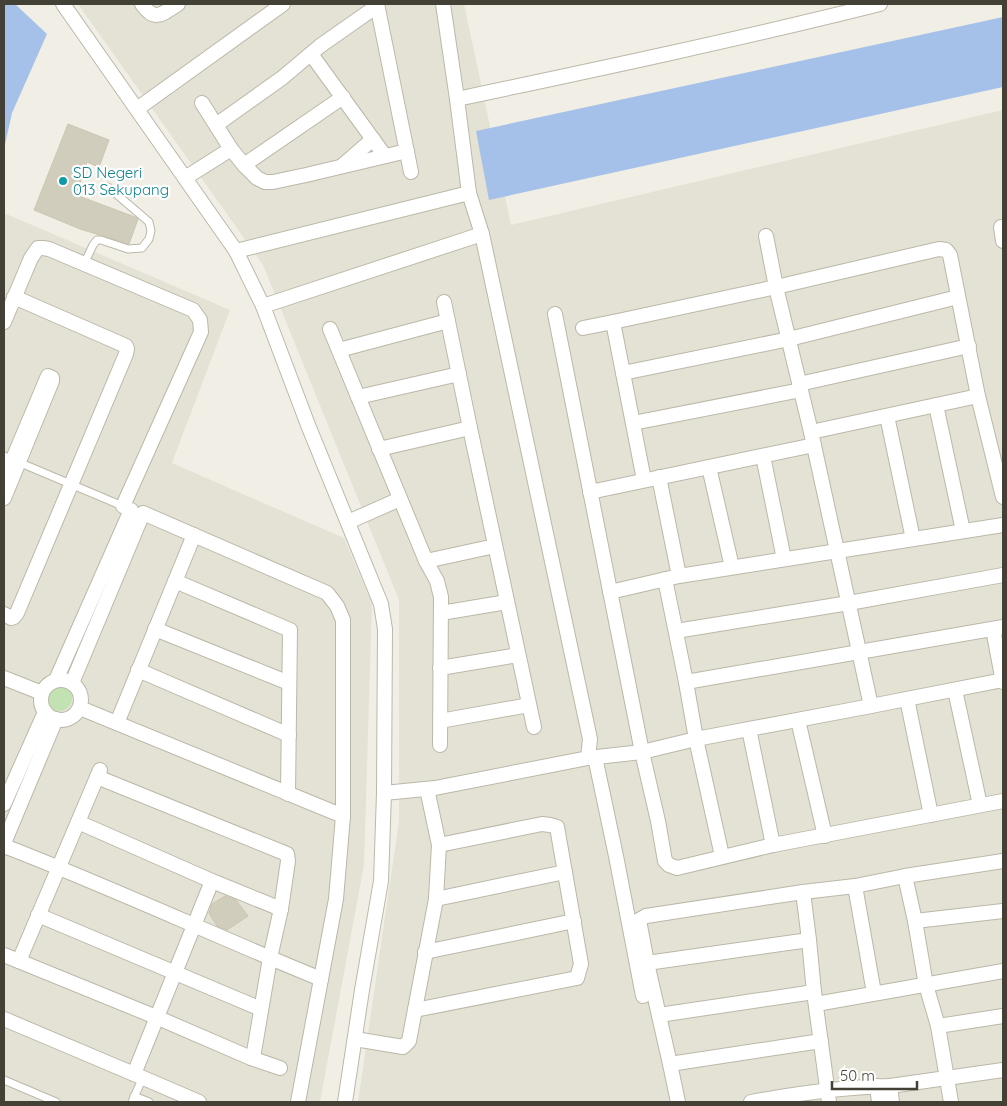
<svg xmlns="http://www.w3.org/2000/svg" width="1007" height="1106" viewBox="0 0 1007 1106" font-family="Quicksand,sans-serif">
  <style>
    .residential { fill: #e4e2d4 }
    .green { fill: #c3e2b1 }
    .water { fill: #a6c1e9 }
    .building { fill: #d1cdbc; stroke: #ccc6af }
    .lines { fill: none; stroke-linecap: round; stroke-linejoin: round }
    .service-casing { stroke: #bbb8a9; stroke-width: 9 }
    .minor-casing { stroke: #bbb8a9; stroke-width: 16 }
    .service { stroke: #fff; stroke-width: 7 }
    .minor { stroke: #fff; stroke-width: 14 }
    .culture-dot { fill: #0f9aa8; stroke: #fff; stroke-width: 2 }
    .labels { text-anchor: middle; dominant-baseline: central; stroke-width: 4.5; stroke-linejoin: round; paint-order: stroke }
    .culture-label { font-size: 15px; fill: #0d838f; stroke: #fff; text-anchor: start }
  </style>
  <rect width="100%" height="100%" fill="#f1efe5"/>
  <g class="residential">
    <path d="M78,4H464L511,225L1003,110V1102H358L399,821V600L263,265Z"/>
    <path d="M4,213L230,310L172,463L344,538L372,603L364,865L320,1102H4Z"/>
  </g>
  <circle class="green" cx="59" cy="698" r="13"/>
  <g class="water">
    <path d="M4,4H15L47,34L12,113L4,149Z"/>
    <path d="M1003,17V87L489,200L476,131Z"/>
  </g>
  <g class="building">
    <path d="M68,124L109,140L99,167L87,162L76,195L135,217L138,219L129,244L80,229L34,210Z"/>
    <path d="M225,896L236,900L248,916L227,930L217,926L209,913L212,904Z"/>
  </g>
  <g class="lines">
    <defs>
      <g id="service">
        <path d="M84,264L93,245L97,240H101L128,249L142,248L149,239L151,231L149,222L108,187"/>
        <path d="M4,456L125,507"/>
        <path d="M4,1080L56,1102"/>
        <path d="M134,1096L149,1102"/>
        <path d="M132,1102L143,1077"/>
      </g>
      <g id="minor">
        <path d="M63,4L236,251L263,306L308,425L381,604L385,629L384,793L381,881L362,990L345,1102"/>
        <path d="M142,4C155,23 162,14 178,4"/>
        <path d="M377,4L411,172"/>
        <path d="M311,54L385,156"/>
        <path d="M457,99C599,69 740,39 880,4"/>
        <path d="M202,103L231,149L244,165L257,178L265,182H273L306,175L407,151"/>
        <path d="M137,109L283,4"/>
        <path d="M216,125L282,78L320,46L377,6"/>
        <path d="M244,165L343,97"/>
        <path d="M343,165L373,139"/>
        <path d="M185,178L231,149"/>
        <path d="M1003,227H1001L1003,241"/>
        <path d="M766,236L776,287L811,432L871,706"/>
        <path d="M236,251L469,193"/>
        <path d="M444,302L470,428L534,727"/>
        <path d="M263,306L482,234"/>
        <path d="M555,314L642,752L658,821L665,861L669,865L677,868L773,845L1003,801"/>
        <path d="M4,322L31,258L38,248H43L49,249L193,310L200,320L201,332L123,506"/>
        <path d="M613,322L644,480"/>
        <path d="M583,328L613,322L776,287L939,249L946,250L950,255L978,396L1003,497"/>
        <path d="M330,329L426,561L437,581L441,597L440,745"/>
        <path d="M339,350L448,321"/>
        <path d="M623,373L789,339L958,297"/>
        <path d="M799,384L969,346"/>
        <path d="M358,397L459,374"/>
        <path d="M936,405L963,531"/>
        <path d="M887,416L913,539"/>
        <path d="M633,423L801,390"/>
        <path d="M811,432L978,396"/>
        <path d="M379,449L470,428"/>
        <path d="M763,456L784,559"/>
        <path d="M709,467L732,567"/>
        <path d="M659,477L679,576"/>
        <path d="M4,480L47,378L48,376L52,378V381L4,498"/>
        <path d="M590,492L814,445"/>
        <path d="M348,522L400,499"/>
        <path d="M426,561L495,546"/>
        <path d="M665,579L686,682L696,739L722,856"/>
        <path d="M175,581L290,630L288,794"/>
        <path d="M610,592L679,576L1003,525"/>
        <path d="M441,613L507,602"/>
        <path d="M4,614L11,618L14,617L17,613L126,354L127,349L126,346L14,297"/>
        <path d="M155,629L289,683"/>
        <path d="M993,629L1003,682"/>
        <path d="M676,631L849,603L1003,575"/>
        <path d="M440,668L518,655"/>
        <path d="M138,670L289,735"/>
        <path d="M4,678L42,693"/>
        <circle cx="61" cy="700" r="20"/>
        <path d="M56,680L131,510"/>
        <path d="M686,682L1003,627"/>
        <path d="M72,683L143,513L327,593L337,606L343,620V816L336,899L298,1102"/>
        <path d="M955,690L980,805"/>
        <path d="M907,699L931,815"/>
        <path d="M80,708L343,816"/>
        <path d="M798,720L825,836"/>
        <path d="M440,721L529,705"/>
        <path d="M117,723L194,535"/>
        <path d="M749,729L773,845"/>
        <path d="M595,757L616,856L643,996"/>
        <path d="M588,758L642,752L696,739L871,706L1003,680"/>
        <path d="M97,777L287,854L288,861L281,909L270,958L254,1052L251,1058"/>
        <path d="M384,793L435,788L588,758L590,739L482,234L469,193L457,99L443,4"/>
        <path d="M4,804L45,712"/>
        <path d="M78,822L212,881L281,909"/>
        <path d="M4,843L56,719"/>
        <path d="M4,846C111,887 215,936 321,979"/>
        <path d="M905,876L915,921L926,985L938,1026L951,1102"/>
        <path d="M855,886L874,993"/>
        <path d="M803,892L809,940L814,992L829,1102"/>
        <path d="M436,899L565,872"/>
        <path d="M38,915L261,1009"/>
        <path d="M915,921L1003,911"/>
        <path d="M425,952L574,921"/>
        <path d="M4,955L156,1017L251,1058L280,1068"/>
        <path d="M19,961L100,770"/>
        <path d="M647,963L809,940"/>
        <path d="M816,1004L1003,971"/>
        <path d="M415,1010L577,978L581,964L557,827L550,825L542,824L439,845"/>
        <path d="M659,1015L814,992"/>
        <path d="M4,1019L134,1074L199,1102"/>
        <path d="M938,1026L1003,1016"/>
        <path d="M355,1039L403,1047L409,1041L436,899L439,845L427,789"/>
        <path d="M670,1064L821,1041"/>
        <path d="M134,1074L212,881"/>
        <path d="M877,1086L879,1102"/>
        <path d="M890,1086L892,1102"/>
        <path d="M678,1102L670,1064L647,963L639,920L646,916L803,892L855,886L905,876L1003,861"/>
        <path d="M751,1102C794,1094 845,1087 890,1086L1003,1070"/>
      </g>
    </defs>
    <use href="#service" class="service-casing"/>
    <use href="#minor" class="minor-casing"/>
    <use href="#service" class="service"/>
    <use href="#minor" class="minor"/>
  </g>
  <circle class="culture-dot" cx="63" cy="181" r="5"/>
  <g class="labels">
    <g class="culture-label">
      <text x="73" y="172">SD Negeri<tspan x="73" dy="17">013 Sekupang</tspan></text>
    </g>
  </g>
  <rect width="1007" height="1106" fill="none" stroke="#434035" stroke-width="10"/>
  <path d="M832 1081v8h85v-8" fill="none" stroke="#434035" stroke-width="2.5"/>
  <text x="840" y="1081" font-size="15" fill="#434035" stroke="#ffffff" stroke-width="4" paint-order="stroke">50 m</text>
</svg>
